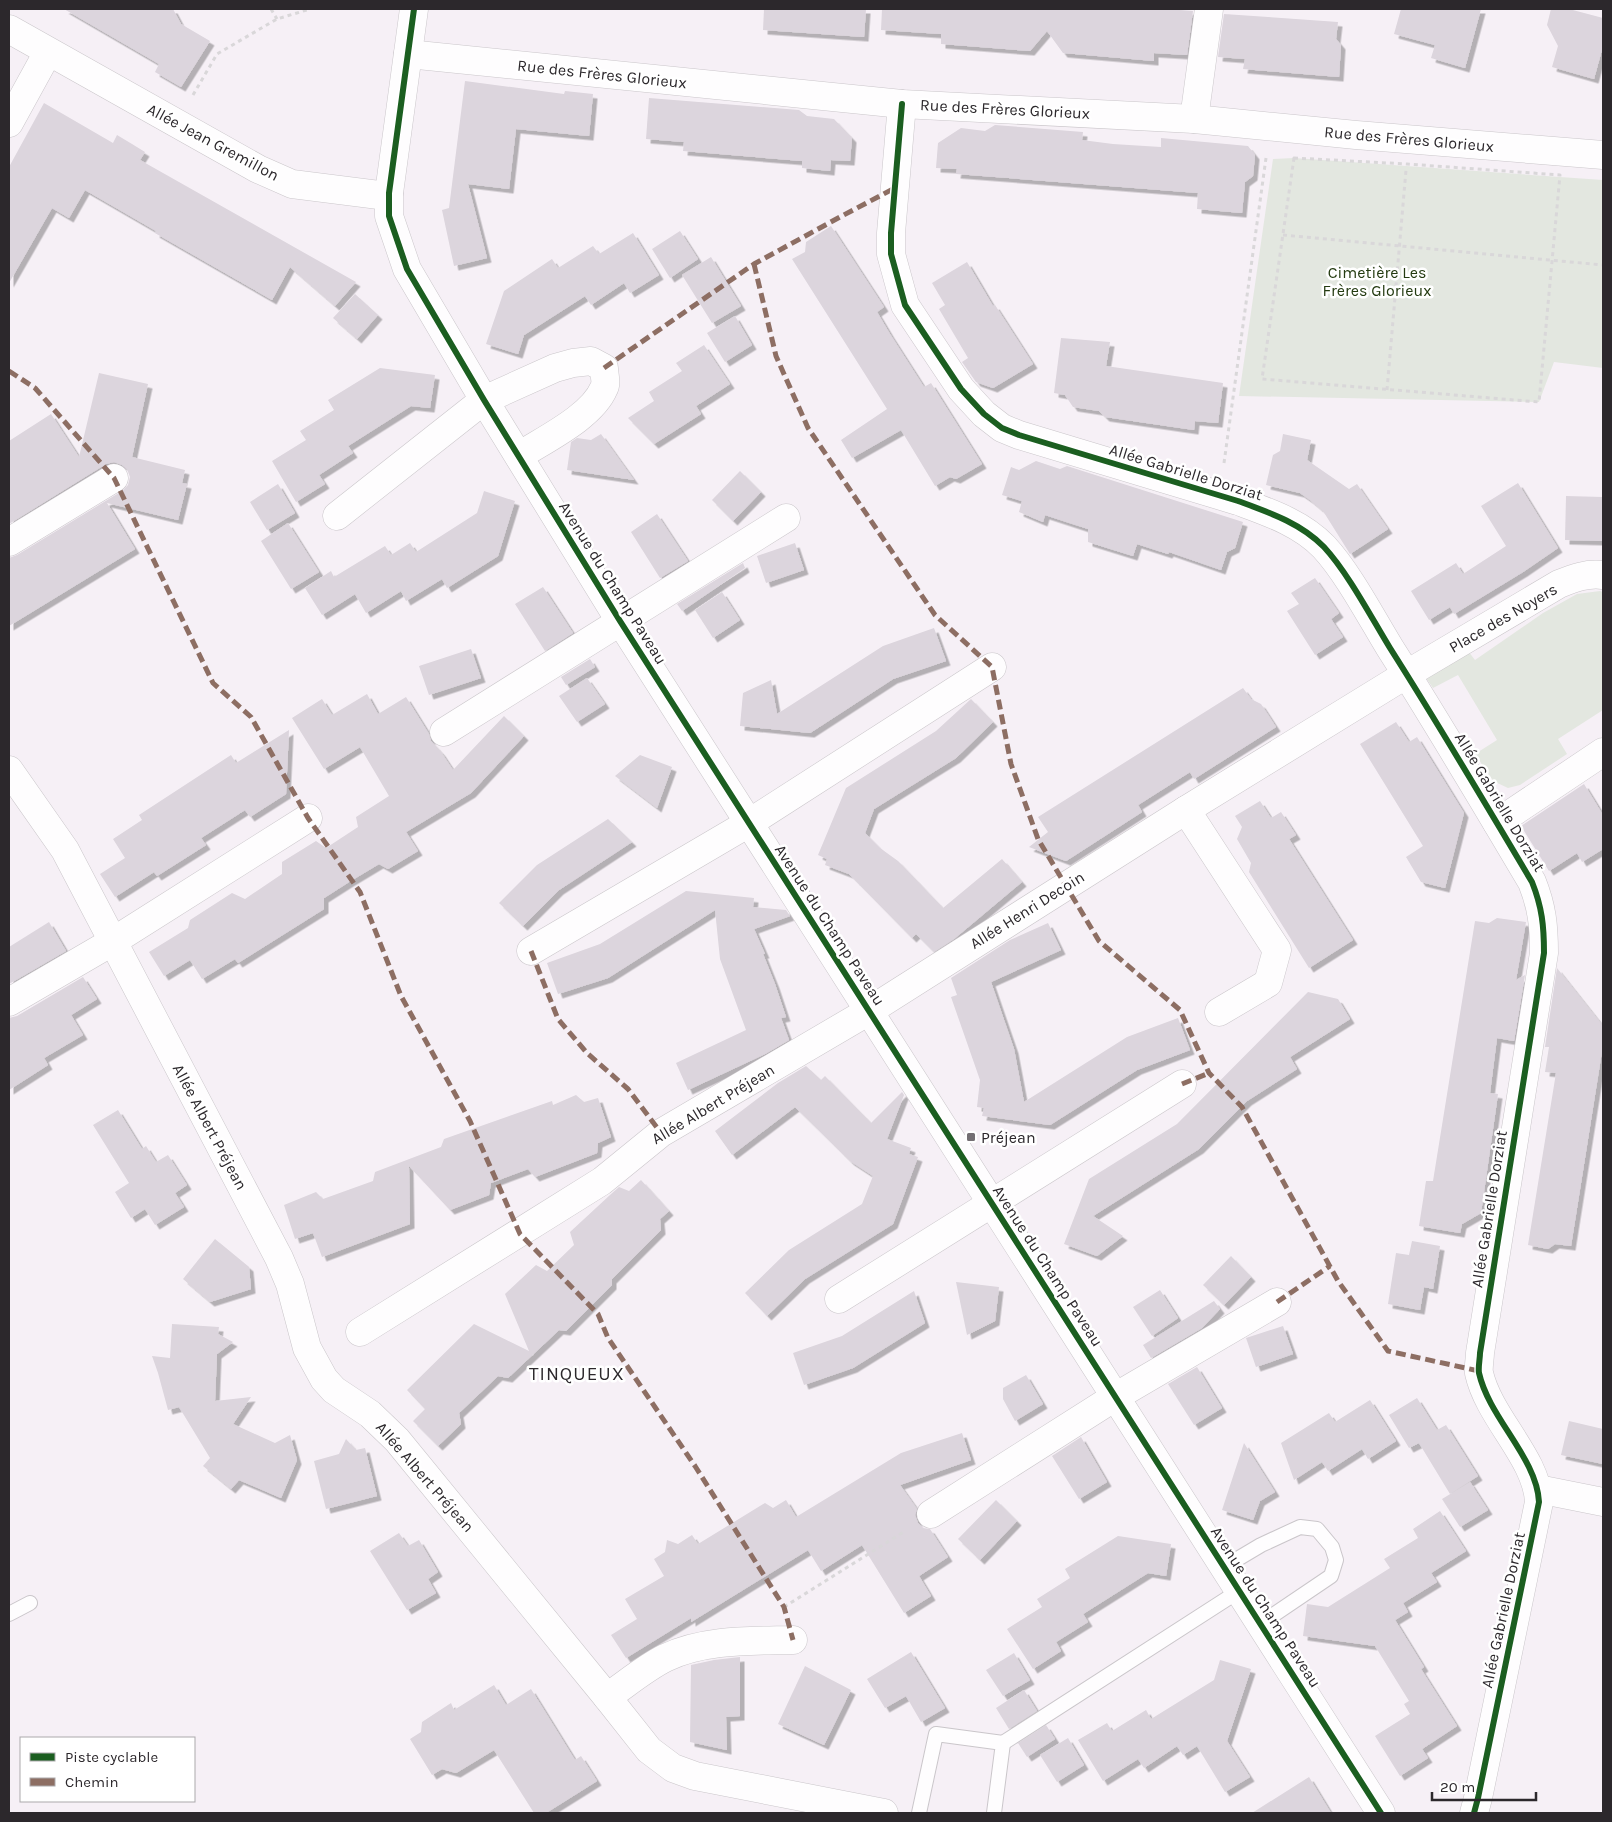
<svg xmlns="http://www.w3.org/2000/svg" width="1612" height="1822" viewBox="0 0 1612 1822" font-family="Karla,sans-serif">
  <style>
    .green { fill: #e3e7e0 }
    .building { fill: #dcd5dd; filter: url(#shadow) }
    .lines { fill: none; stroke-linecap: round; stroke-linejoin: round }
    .lane-casing { stroke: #cac6ca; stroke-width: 16 }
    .street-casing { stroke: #cac6ca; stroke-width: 29 }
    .path { stroke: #d9d7d9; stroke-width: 3; stroke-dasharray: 4 4; stroke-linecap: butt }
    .lane { stroke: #fefdfe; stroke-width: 14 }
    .street { stroke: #fefdfe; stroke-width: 28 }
    .quiet { stroke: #8d6e63; stroke-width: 5; stroke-dasharray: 10 5; stroke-linecap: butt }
    .cycleway-casing { stroke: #fff; stroke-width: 9 }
    .cycleway { stroke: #1b5e20; stroke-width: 6 }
    .poi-dot { fill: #736e73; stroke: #fff; stroke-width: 2 }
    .labels { text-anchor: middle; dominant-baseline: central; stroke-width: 5; stroke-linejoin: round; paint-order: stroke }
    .street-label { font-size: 16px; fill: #2c282c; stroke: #fff }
    .park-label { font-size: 16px; fill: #243b11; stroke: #fff }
    .poi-label { font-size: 16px; fill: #2c282c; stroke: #fff; text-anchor: start }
    .quarter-label { font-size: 19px; letter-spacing: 1px; fill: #2c282c; stroke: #fff }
  </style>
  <defs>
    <filter id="shadow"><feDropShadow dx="4.5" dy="4.5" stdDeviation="0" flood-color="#0004"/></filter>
  </defs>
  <rect width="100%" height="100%" fill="#f6f0f6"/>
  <g class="green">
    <path d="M1294,158L1603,180V368L1554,362L1539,402L1239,396L1273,159Z"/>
    <path d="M1600,591L1603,592V710L1558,739L1567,754L1520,785L1508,788L1493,781L1475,754L1497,740L1458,675L1433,688L1426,678L1465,647L1475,660L1543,613L1577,594Z"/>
  </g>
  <g class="building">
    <path d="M64,9H173L181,24L210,41L181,87L155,72L159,64Z"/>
    <path d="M764,9H866L864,37L763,30Z"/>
    <path d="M882,9H1167L1193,11L1187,55L1154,53V61L1063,53L1047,31L1030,51L941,44V34L881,30Z"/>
    <path d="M1401,9H1481L1465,68L1431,58L1435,45L1394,34Z"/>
    <path d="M1551,9H1569L1603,18V46L1594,79L1552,67L1558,46L1547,25Z"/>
    <path d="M1224,14L1338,22L1336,39L1341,45L1339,77L1243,69L1245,59L1218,57Z"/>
    <path d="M465,81L564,94L565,91L593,94L589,136L516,129L509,189L468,184L487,258L454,266L442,210L449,208Z"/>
    <path d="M649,98L799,110L807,116L834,119L852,138L850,161L831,160L830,171L802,168V161L683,151L684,142L646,139Z"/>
    <path d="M44,103L113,143L117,135L132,144L145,152L140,160L356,282L335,306L290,267L272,300L155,233L156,231L85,190L69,218L52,208L9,283V167Z"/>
    <path d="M995,125L1083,132L1082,140L1113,144L1161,147V138L1248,146L1255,155L1253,176L1245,182L1242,213L1197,209L1198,193L956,174L957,169L936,168L938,143L961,128L985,131Z"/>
    <path d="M831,226L884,307L877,312L890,334L924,387L931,383L982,464L956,479L950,477L935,486L901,430L852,458L841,440L887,409L792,259L805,252L806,242Z"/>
    <path d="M680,231L698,259L670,278L652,249Z"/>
    <path d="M633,233L659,275L630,293L624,283L591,305L585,296L524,335L518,354L486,344L504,291L552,259L558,268L593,246L599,254Z"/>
    <path d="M711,257L741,306L712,323L682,275Z"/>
    <path d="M967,262L993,306L995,305L1033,364L993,388L976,382L962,362L968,358L939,309L945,305L932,283Z"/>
    <path d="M355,294L378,315L357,339L333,318Z"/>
    <path d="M735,316L752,345L725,362L707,333Z"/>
    <path d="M1061,338L1110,342L1106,366L1223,383L1218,423L1195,421L1194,430L1105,417L1099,411L1073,407L1065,395L1054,393Z"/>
    <path d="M704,345L730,384L696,406L701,414L654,444L628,418L654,401L649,392L682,371L676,363Z"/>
    <path d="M380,368L435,375L430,408L411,406L348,446L353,453L319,475L325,484L296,502L272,461L306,440L300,431L334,410L328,400Z"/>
    <path d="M99,373L148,384L132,457L185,470L182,483L187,484L178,520L107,503L135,549L9,626V558L17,555L122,491L128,485L130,477L127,469L122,465L114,462L106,464L9,524V441L51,414L79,457Z"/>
    <path d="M601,434L634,480L567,470L571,442L577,438L591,440Z"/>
    <path d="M1283,434L1311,440L1307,460L1349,489L1357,484L1388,529L1350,554L1323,511L1310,500L1300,493L1266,485L1273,455L1280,451Z"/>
    <path d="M1036,461L1060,469L1067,466L1243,522L1235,548L1227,552L1221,570L1169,552L1168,554L1137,544L1133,556L1088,542V529L1045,515L1043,522L1019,512L1022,501L1002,495L1011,467L1019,470Z"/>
    <path d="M740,471L761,492L733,521L712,500Z"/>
    <path d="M1518,483L1558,548L1523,572L1454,614L1450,607L1429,620L1411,591L1456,563L1463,574L1506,546L1481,506Z"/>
    <path d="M278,484L295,513L267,530L250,502Z"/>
    <path d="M484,491L515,501L498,556L447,588L442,579L406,601L401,591L366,613L355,594L322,615L305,588L331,571L334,577L385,546L391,555L410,543L416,552L477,513Z"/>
    <path d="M1566,496L1603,497V541L1565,540Z"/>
    <path d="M657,514L688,561L660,578L631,532Z"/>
    <path d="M288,523L319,572L291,589L261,541Z"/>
    <path d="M795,543L804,570L766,583L757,556Z"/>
    <path d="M743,563L745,568L682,611L677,604Z"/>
    <path d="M1315,578L1339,613L1331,619L1343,637L1315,655L1287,611L1299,604L1291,593Z"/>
    <path d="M543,587L573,633L545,651L515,604Z"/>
    <path d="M722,592L740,620L713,638L695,610Z"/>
    <path d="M934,628L946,661L893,679L810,733L740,726L743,693L771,680L777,714L883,646Z"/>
    <path d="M471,649L481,678L429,695L419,666Z"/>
    <path d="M590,659L595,667L566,685L561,677Z"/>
    <path d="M587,678L605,704L577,722L559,696Z"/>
    <path d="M1243,688L1251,699L1261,704L1276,727L1194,779L1190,772L1138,805L1142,812L1066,861L1029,847L1048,832L1038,817Z"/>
    <path d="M367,694L378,714L406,697L429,734L431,741L441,752L453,770L504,716L524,736L471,793L406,832L418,851L388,869L379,864L349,882L324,898V909L238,963L235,959L202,979L190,960L164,976L149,952L188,928L190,920L232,893L245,899L282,874V862L316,841L326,848L358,827L356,817L389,796L360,747L324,769L292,718L322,699L332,715Z"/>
    <path d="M971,699L993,722L956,758L874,809L865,833L880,848L898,861L943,908L1002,859L1022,882L954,939L934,952L916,934L912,938L849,874L825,865L827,859L818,855L846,788L936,731Z"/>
    <path d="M1396,722L1409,742L1417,737L1464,813L1445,888L1421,882L1406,857L1423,846L1360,744Z"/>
    <path d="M289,730L286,794L250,817L245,810L201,838L206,845L157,876L154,872L115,897L100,874L125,858L113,839L142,820L139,815L231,755L236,763Z"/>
    <path d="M640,755L672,767L657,808L615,776Z"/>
    <path d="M1584,784L1603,815V849L1582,862L1577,853L1549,871L1521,826Z"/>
    <path d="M1260,801L1271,818L1281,812L1296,835L1289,839L1353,940L1309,968L1249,872L1251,863L1237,839L1242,827L1235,816Z"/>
    <path d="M608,819L632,842L559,890L523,926L499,903L537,865Z"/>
    <path d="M686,891L754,898L753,907L786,910L790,916L754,929L765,954H763L775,984L786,1017L781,1018L789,1040L765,1054L688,1090L676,1063L746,1030L720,959L715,910L608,978L558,994L547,963L600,944Z"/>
    <path d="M1497,918L1526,922L1516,980L1525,975L1514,1041L1497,1038L1490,1093L1498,1094L1481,1213L1462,1224L1460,1233L1419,1226L1426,1181H1433L1475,921L1489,923Z"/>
    <path d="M49,922L66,951L9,984V947Z"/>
    <path d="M1048,923L1061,950L991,982L1014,1049L1024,1102L1127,1037L1178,1018L1190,1050L1137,1070L1050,1125L982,1116L984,1108L977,1107L980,1080L951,997L957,995L951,978L1010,940Z"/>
    <path d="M1557,968L1603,1026V1045L1571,1246L1555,1244L1548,1249L1528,1245L1556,1073L1545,1072L1549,1047H1545Z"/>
    <path d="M83,977L97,999L71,1015L83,1035L44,1058L48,1065L9,1090V1018L17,1016Z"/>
    <path d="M1308,992L1338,999L1350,1019L1290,1057L1297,1069L1247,1101L1199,1149L1093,1216L1123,1236L1097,1256L1064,1244L1089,1179L1177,1124Z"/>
    <path d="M806,1066L821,1080L825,1076L871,1123L902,1092L904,1095L887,1139L911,1148L909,1154L918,1157L893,1224L805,1279L767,1316L745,1293L789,1250L862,1204L873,1176L850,1161L795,1107L732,1155L715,1131L778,1083Z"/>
    <path d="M576,1095L584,1102L598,1098L611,1137L598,1143L597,1153L535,1177L528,1169L491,1183L489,1195L450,1210L409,1166L410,1224L322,1257L313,1233L295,1239L284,1205L316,1192L323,1199L373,1181L375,1172L441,1147L444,1139L552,1101L553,1105Z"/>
    <path d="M118,1110L142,1149L146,1146L156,1162L168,1155L187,1185L175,1193L184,1207L155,1225L145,1209L131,1218L115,1192L129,1183L93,1125Z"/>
    <path d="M641,1180L669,1211L660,1219L661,1230L612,1279V1285L566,1331L559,1330L508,1378L498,1376L478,1395L459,1413L461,1424L438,1446L413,1421L425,1409L407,1390L474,1324L529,1351L505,1294L536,1265L547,1271L574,1245L570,1232L610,1195L619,1187L629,1191Z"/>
    <path d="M215,1239L249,1267L251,1289L210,1302L183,1279Z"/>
    <path d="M1412,1241L1440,1246L1433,1289L1424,1287L1420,1310L1388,1304L1396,1253L1409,1255Z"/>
    <path d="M1231,1256L1251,1277L1224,1305L1203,1285Z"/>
    <path d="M956,1282L999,1287L995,1321L967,1335Z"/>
    <path d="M1160,1290L1178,1318L1152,1336L1133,1307Z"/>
    <path d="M914,1291L925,1323L853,1368L804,1385L793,1353L842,1336Z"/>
    <path d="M1214,1301L1220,1309L1202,1328L1151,1358L1143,1345Z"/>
    <path d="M172,1324L219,1327L218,1334L233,1342L217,1354L215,1401L251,1397L233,1424L275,1443L290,1435L297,1460L281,1498L239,1480L231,1489L203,1466L210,1458L179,1407L168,1410L158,1373L152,1356L170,1358Z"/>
    <path d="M1283,1326L1293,1354L1256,1367L1246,1338Z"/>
    <path d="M1197,1367L1222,1408L1194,1425L1168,1384Z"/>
    <path d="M1026,1375L1043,1404L1015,1421L1003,1399V1388Z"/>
    <path d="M1417,1398L1437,1430L1446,1425L1478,1476L1450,1494L1419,1443L1409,1448L1389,1415Z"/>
    <path d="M1370,1400L1396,1441L1368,1459L1362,1449L1328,1471L1322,1462L1294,1480L1281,1443L1329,1413L1335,1422Z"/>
    <path d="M1569,1421L1603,1429V1464L1561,1455Z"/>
    <path d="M962,1433L971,1460L900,1485L917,1509L915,1515L918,1523L923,1528L930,1529L948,1557L919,1576L931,1596L904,1613L862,1545L821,1571L808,1550L691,1622V1618L626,1658L611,1635L637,1619L625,1599L664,1576L654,1559L665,1552L667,1540L678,1544L692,1535L698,1544L765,1503L773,1508L786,1500L796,1517L901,1453Z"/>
    <path d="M1081,1437L1107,1482L1079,1499L1052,1456Z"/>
    <path d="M346,1439L356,1450L365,1448L377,1496L326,1509L314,1461L339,1454Z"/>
    <path d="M1244,1443L1275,1492L1260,1501L1253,1520L1222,1510Z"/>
    <path d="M1470,1482L1488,1510L1460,1527L1442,1499Z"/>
    <path d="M996,1500L1017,1521L980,1560L958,1539Z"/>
    <path d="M1440,1511L1466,1551L1431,1573L1437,1582L1403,1603L1408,1612L1395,1620L1424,1667L1421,1669L1457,1726L1422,1749L1428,1758L1400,1776L1375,1736L1410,1714L1404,1704L1409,1701L1375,1646L1303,1636L1307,1604L1328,1607L1390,1568L1384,1559L1418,1538L1413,1529Z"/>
    <path d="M399,1533L408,1546L419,1540L438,1572L428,1579L436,1593L407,1610L370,1551Z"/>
    <path d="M1118,1536L1171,1544L1166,1576L1148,1573L1083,1614L1088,1622L1056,1642L1061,1651L1033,1669L1007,1629L1042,1607L1037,1599L1070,1578L1065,1569Z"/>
    <path d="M911,1652L945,1708L921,1722L906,1696L885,1708L867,1679Z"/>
    <path d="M1014,1653L1030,1680L1003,1696L986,1670Z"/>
    <path d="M740,1657V1716L726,1717L727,1750L690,1742L691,1665L714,1660Z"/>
    <path d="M1220,1660L1251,1669L1227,1741L1250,1777L1225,1792L1197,1746L1183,1755L1177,1746L1144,1768L1138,1759L1103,1781L1078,1740L1107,1723L1112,1731L1146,1710L1151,1719L1214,1680Z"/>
    <path d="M805,1666L851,1690L824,1745L778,1724Z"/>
    <path d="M494,1685L506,1705L531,1689L575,1760L581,1756L597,1781L546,1813H534L494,1750L456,1773L442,1769L432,1775L410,1739L421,1732L422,1722L451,1703L454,1710Z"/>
    <path d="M1024,1690L1037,1711L1009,1729L996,1708Z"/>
    <path d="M1046,1725L1055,1739L1027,1757L1018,1743Z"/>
    <path d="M1068,1738L1084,1765L1057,1782L1040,1755Z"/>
    <path d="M1309,1777L1331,1813H1252Z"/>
  </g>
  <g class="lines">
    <defs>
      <g id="lane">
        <path d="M1224,1567L1261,1545L1300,1527L1317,1529L1332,1547L1336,1560L1331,1576L1260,1624"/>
        <path d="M9,1614L30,1603"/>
        <path d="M1003,1743L1239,1591"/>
        <path d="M919,1813L936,1734L1003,1743L994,1813"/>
      </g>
      <g id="street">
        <path d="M414,9L389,193V216L407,269L484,400L620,621L1381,1813"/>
        <path d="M9,29L258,169L292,184L379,195L389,193"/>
        <path d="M408,54L902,104L1194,119L1356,135L1603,155"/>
        <path d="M902,104L891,233V254L905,305L961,389L984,414L1002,428L1019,435L1238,501C1268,512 1301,523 1324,547C1348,573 1371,617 1390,648C1439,725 1485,803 1532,882C1542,907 1544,926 1544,953L1480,1353C1480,1359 1478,1367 1479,1373C1489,1418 1537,1458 1539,1502L1478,1798L1474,1813"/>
        <path d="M1194,119L1209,9"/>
        <path d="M9,123L48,52"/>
        <path d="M337,516L484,400L555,368L573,363L591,361L604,368C604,374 607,383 604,388C592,417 545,439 519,456"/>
        <path d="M9,542L114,478"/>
        <path d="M444,732L786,518"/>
        <path d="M9,770L65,850L279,1258L290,1284L307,1348L324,1379L334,1390L370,1414L397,1440L607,1697L649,1750L673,1768L695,1776L884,1813"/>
        <path d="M1186,810L1277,950L1268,983L1219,1012"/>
        <path d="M1497,823L1603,752"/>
        <path d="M531,951L749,823L992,667"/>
        <path d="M9,1002L112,942L308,818"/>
        <path d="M839,1299L1182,1084"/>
        <path d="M360,1332L602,1181L661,1133L869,1011L1186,810L1407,674L1559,584C1574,578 1587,573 1603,575"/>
        <path d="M1538,1489L1603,1502"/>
        <path d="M931,1514L1115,1397L1277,1302"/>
        <path d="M607,1697C625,1685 645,1668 665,1658C704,1639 751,1641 793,1640"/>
      </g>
    </defs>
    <use href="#lane" class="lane-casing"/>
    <use href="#street" class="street-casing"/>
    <g class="path">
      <path d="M271,9L277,19"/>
      <path d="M193,95L217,54L277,19L310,9"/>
      <path d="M1294,158L1407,164L1560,175L1539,402L1262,379Z"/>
      <path d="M1283,235L1603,265"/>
      <path d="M1387,390L1406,170"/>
      <path d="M1224,463L1266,158"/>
      <path d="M784,1607L905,1531"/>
    </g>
    <use href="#lane" class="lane"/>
    <use href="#street" class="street"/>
    <g class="quiet">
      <path d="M754,264L776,356L808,428L935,615L992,667L1011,764L1038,839L1099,941L1180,1010L1209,1073L1242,1107L1338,1281L1388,1351L1479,1371"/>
      <path d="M604,368L754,264L840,217L893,189"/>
      <path d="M9,371L35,388L114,478L213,683L251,717L308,818L360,892L401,996L470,1121L520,1234L598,1314L608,1338L695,1466L784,1607L793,1640"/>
      <path d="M531,951L558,1019L587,1053L628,1089L661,1133"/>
      <path d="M1182,1084L1209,1073"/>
      <path d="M1277,1302L1330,1266"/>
    </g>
    <defs>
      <g id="cycleway">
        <path d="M414,9L389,193V216L407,269L484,400L620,621L1381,1813"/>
        <path d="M902,104L891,233V254L905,305L961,389L984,414L1002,428L1019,435L1238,501C1268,512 1301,523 1324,547C1348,573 1371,617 1390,648C1439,725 1485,803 1532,882C1542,907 1544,926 1544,953L1480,1353C1480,1359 1478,1367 1479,1373C1489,1418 1537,1458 1539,1502L1478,1798L1474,1813"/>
      </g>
    </defs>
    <use href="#cycleway" class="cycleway-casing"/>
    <use href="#cycleway" class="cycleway"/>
  </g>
  <rect class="poi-dot" x="966" y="1132" width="10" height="10" rx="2.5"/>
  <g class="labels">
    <g class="street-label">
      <text transform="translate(602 74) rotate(6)">Rue des Frères Glorieux</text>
      <text transform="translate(1005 109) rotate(3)">Rue des Frères Glorieux</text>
      <text transform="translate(1409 139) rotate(5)">Rue des Frères Glorieux</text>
      <text transform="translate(213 142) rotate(28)">Allée Jean Gremillon</text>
      <text transform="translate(1186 472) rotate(17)">Allée Gabrielle Dorziat</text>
      <text transform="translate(613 583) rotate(58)">Avenue du Champ Paveau</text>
      <text transform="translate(1503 618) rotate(-30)">Place des Noyers</text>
      <text transform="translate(1500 802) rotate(59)">Allée Gabrielle Dorziat</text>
      <text transform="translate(1027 910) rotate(-32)">Allée Henri Decoin</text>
      <text transform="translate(830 925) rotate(57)">Avenue du Champ Paveau</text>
      <text transform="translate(713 1104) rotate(-31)">Allée Albert Préjean</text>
      <text transform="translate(210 1127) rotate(62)">Allée Albert Préjean</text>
      <text transform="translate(1489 1209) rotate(-81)">Allée Gabrielle Dorziat</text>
      <text transform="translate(1048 1266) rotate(57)">Avenue du Champ Paveau</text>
      <text transform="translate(425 1477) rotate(49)">Allée Albert Préjean</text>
      <text transform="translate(1266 1607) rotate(57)">Avenue du Champ Paveau</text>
      <text transform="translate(1503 1610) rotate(-78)">Allée Gabrielle Dorziat</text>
    </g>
    <g class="park-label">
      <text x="1377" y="272">Cimetière Les<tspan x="1377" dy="18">Frères Glorieux</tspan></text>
    </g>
    <g class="poi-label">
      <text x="981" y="1137">Préjean</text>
    </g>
    <g class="quarter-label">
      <text x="577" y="1374">TINQUEUX</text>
    </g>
  </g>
  <rect width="1612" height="1822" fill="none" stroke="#2c282c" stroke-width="20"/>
  <rect x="20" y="1737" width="175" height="65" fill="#ffffff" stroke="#aba9ab"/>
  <rect x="30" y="1753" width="25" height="8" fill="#1b5e20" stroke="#aba9ab"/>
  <text x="65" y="1762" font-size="15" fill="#2c282c">Piste cyclable</text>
  <rect x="30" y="1778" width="25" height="8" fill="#8d6e63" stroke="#aba9ab"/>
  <text x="65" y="1787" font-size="15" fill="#2c282c">Chemin</text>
  <path d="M1432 1792v8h104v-8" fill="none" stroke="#2c282c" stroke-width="2.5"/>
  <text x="1440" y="1792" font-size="15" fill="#2c282c" stroke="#ffffff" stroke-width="4" paint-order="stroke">20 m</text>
</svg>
